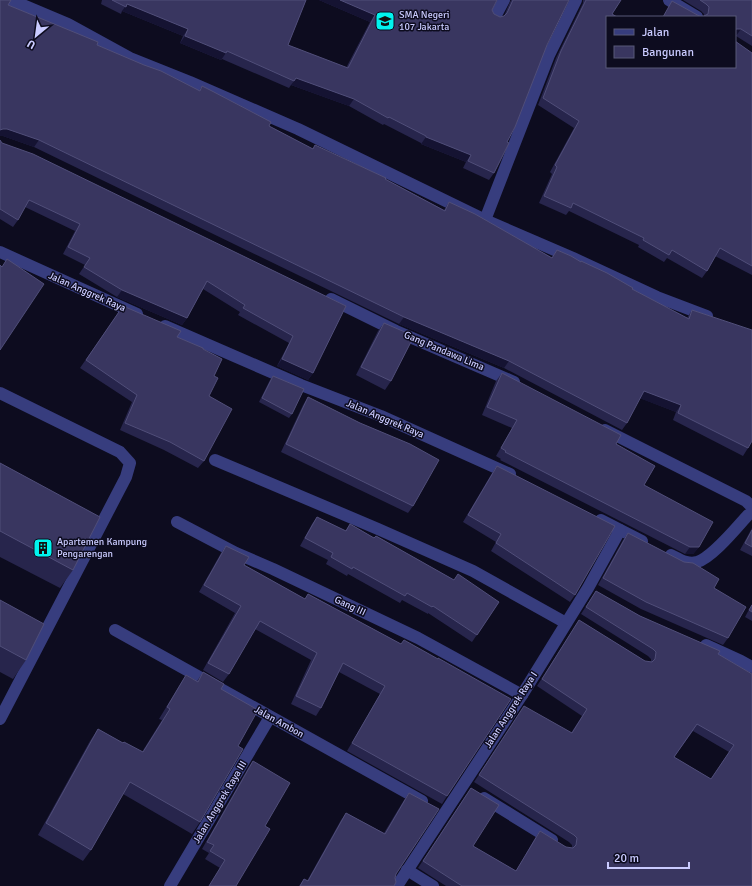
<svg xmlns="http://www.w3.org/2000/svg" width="752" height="886" viewBox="0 0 752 886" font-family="Signika,sans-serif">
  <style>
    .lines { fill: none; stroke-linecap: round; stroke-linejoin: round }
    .street { stroke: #373d7e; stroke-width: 12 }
    .wall { fill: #27254c; fill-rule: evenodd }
    .shaded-wall { fill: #151332 }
    .building { fill: #393660; stroke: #504e79; fill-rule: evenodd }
    .labels { text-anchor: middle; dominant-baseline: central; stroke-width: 3; stroke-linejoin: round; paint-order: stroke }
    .poi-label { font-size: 10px; fill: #cacbff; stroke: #0d0c1f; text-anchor: start }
    .street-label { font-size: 10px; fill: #cacbff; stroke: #0d0c1f }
  </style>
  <rect width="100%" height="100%" fill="#0d0c1f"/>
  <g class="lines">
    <g class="street">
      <path d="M11,0L68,24L130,58L190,82L298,129L485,220L573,258L657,297L707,316"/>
      <path d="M669,0L697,17"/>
      <path d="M495,17L504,0"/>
      <path d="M485,220L549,55L576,0"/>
      <path d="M0,252L137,314"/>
      <path d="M331,299L396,331L514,382"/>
      <path d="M165,326L301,385L381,416L510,474"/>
      <path d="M0,393L120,452L130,463L126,477L0,719"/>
      <path d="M605,430L746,501L752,507"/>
      <path d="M215,460L378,529L473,571L566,623"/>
      <path d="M601,520L642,541"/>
      <path d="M177,522L236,553L273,569L418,638L522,695"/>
      <path d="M671,555C679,559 688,565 697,562C712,558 737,527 748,515L752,513"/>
      <path d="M115,630L422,801"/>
      <path d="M706,645L741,661L752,667"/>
      <path d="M484,798L552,840"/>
      <path d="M407,870L433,886"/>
      <path d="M170,886L270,717"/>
      <path d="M397,886L522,695L588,588L620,530"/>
    </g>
  </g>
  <g class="wall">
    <path d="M102,0H306L288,45L346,68L370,22L319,0H497L492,10L494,14L500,17L504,16L511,0H569L547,45L507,142L494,173L489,180L463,168L466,162L421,144V143L384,124L383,125L349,106L291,85L289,88L222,59L221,60L180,43L183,36L122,11L121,14L101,4Z"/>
    <path d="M583,0H621L612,14L607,67L736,42L752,53V275L715,256L707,271L702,278L667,258L664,262L638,247L639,245L569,211L566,215L539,203L552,174L550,172L574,128L538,105L556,58L583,3Z"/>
    <path d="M683,0H752V46L704,16V14L701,11Z"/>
    <path d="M8,5L199,91L202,86L269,126L312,149L315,145L385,179L444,210L449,202L552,258L557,250L687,318L692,310L748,448L743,456L673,420L676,412L640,398L627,423L622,430L504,368L399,324L34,147L3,136Z"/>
    <path d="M0,140L2,143L346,306L313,373L308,380L277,366L289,343L238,315L240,312L203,289L187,318L182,325L117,297L79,274L85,265L63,254L75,231L25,207L18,220L13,227L0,219Z"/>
    <path d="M123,306L177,337L203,349L214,376L209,396L204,461L198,468L164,450L120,430L132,402L80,368Z"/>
    <path d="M384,323L391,381L385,390L356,375L378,331Z"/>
    <path d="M502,373L616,444L644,485L699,547L693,554H685L500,460L501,459L496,456L512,428L482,415L496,381Z"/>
    <path d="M273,376L292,414L289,418L259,402L270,380Z"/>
    <path d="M308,397L413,506L408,513L281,452L303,405Z"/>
    <path d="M0,463L73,570L60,588L0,557Z"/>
    <path d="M497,466L575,595L570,602L491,551L496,542L463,522L492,473Z"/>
    <path d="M317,517L345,531L350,524L374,538L376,536L454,580L499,602L472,642L428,613V614L402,600L400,603L348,574L347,576L326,564L328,560L300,546L312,524Z"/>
    <path d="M752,528V556L740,550Z"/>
    <path d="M628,533L714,588L728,638L723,645L641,609L598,585L623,540Z"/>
    <path d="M226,546L244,565L305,599L308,594L401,644L404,640L447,796L442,804L347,751L380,694L339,672L321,708L316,716L291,704L311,660L255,629L229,674L223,682L203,670L235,613L199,592L221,553Z"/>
    <path d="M596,591L640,616L718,654L752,674V886H446L418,868L466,795L473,846L516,871L535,838L540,831L566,847L572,848V845L569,842L474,782L519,714L571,733L582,716L537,686L579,620L645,661L651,662V659L648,656L581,614ZM693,731L729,752L711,779L674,757Z"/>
    <path d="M0,600L26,660L13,679L0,672Z"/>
    <path d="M752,604V621L745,617Z"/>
    <path d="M203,672L221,689L238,746L200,822L192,834L123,794L91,850L83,861L38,835L90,741L98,729L123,743L142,752L162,720L159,719L179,686L186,675L197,681Z"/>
    <path d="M253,761L265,826L236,886H209L220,868L205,859L209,853L202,849L248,768Z"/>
    <path d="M409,793L394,886H299L304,879L307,881L341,820L346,813L384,833L404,800Z"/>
  </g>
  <g class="shaded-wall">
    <path d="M319,0H340L375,15L370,22Z"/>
    <path d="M127,4L188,29L183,36L122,11Z"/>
    <path d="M736,29H741L736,36H735V31Z"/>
    <path d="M185,36L226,53L221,60L180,43Z"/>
    <path d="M296,78L354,99L349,106L291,85Z"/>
    <path d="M3,129H7L39,140L34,147L3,136H0V130Z"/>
    <path d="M426,137L471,155L466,162L421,144Z"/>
    <path d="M122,290L187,318L182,325L117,297Z"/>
    <path d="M404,317L509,361L504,368L399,324Z"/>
    <path d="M282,359L313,373L308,380L277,366Z"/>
    <path d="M644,391L681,405L676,412L639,398Z"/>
    <path d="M690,547H699L693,554H685Z"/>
  </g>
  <g class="building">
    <path d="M0,0H11L8,5L98,42L97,45L144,65L161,71L200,91L202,86L212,91L271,122L269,126L313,149L315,145L386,178L385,179L445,211L449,202L475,214L552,258L557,250L571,256L581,262V261L607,273L633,288L632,289L689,319L692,310L752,330V441L748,448L678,413L681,405L644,391L627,423L509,361L404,317L39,140L7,129H3L0,130Z"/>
    <path d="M112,0H306L288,45L348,68L375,15L340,0H497L492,10L494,14L500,17L504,16L507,13L513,0H569L547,45L515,127L507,142L509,143L494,173L468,161L471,155L426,137V136L389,117L388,118L354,99L296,78L294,81L227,51L226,53L185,36L188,29L127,4L126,7Z"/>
    <path d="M586,0H621L612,14L617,17H607V67H735V41L752,53V266L720,248L707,271L672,250L669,255L643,240L644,238L573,203L571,208L544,196L557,167L555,165L579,121L543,98L561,51Z"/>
    <path d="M700,0H752V36L741,29H736L735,31V17H702L708,14L709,7L706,4Z"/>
    <path d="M672,1L701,17H663Z"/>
    <path d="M0,140L2,143L33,154L346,306L313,373L282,359L293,336L243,308L245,305L207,281L187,318L122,290L84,267L90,258L68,247L80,224L29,200L18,220L0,209Z"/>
    <path d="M7,259L44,284L0,350V265L2,267Z"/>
    <path d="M123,306L181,331L177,337L203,348V349L222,359L214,376L218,378L209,396L232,409L204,461L170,442L125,423L137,395L86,360Z"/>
    <path d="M384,323L414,336L391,381L361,367Z"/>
    <path d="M502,373L621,435L616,444L655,466L644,485L713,522L699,547H690L505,452L506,451L501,448L517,420L487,407Z"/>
    <path d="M273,376L304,389L292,414L262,398Z"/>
    <path d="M308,397L360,423L410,444L439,460L413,506L286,444Z"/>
    <path d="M0,463L100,517L73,570L0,531Z"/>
    <path d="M497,466L615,526L575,595L496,543L501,534L468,515Z"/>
    <path d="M317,517L346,531L350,524L374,538L376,536L454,580L458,574L499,602L477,635L433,606L432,607L407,593L405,596L353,567L352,569L331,557L333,553L305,538Z"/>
    <path d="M752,530V547L745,543Z"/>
    <path d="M628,533L684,562L693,563L719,579L714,588L746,607L728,638L646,602L603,578Z"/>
    <path d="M226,546L249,557L244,565L305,599L308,594L401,644L404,640L438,659V658L511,699L447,796L352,743L385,686L343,663L321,708L296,696L317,653L260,621L229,674L208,663L241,606L204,585Z"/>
    <path d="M596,591L640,616L720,651L718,654L752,674V886H462L423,861L471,788L499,805L473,846L516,871L540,831L566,847L573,848L576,845L577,838L574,835L479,775L524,706L572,733L587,709L542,679L579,620L645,661L652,662L655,659L656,652L653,649L586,607ZM697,724L734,745L711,779L674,757Z"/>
    <path d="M0,600L44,624L26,660L0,646Z"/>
    <path d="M752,605V612L749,610Z"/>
    <path d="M203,672L224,684L221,689L258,710L238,746L243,749L200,822L130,782L91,850L46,823L98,729L123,743L124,742L143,752L170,709L167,707L186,675L198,682Z"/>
    <path d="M253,761L290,783L265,826L270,829L236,886H209L225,860L210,851L214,845L207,842Z"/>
    <path d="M409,793L439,809L396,874L395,878L396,882L394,886H300L304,879L308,881L346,813L385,834Z"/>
  </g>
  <defs>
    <symbol id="school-square" viewBox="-11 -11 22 22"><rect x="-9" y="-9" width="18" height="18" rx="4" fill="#01f4ee" stroke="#0d0c1f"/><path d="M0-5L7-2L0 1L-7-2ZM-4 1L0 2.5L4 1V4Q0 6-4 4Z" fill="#111"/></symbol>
    <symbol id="building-square" viewBox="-11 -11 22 22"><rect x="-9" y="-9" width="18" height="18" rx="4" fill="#01f4ee" stroke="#0d0c1f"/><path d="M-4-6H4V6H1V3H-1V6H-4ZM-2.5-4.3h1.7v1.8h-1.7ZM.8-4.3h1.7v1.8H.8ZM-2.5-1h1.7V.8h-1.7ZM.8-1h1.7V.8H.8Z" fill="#111"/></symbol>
  </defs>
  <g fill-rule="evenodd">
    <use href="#school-square" x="374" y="10" width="22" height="22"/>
    <use href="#building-square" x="32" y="537" width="22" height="22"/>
  </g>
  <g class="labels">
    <g class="poi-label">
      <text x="399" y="15">SMA Negeri<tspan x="399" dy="12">107 Jakarta</tspan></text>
      <text x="57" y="542">Apartemen Kampung<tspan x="57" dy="12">Pengarengan</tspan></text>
    </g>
    <g class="street-label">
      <text transform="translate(87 292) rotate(24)">Jalan Anggrek Raya</text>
      <text transform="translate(444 351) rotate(23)">Gang Pandawa Lima</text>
      <text transform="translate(385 419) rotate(23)">Jalan Anggrek Raya</text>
      <text transform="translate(350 606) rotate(25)">Gang III</text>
      <text transform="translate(511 710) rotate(-57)">Jalan Anggrek Raya I</text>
      <text transform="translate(279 722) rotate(29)">Jalan Ambon</text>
      <text transform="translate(220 802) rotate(-59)">Jalan Anggrek Raya III</text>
    </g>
  </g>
  <rect x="606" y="16" width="130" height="52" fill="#0d0c1f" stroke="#595879"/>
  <rect x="614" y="29" width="20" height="6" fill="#373d7e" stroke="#595879"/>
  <text x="642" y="36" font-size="12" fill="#cacbff">Jalan</text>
  <rect x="614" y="46" width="20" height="12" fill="#393660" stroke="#595879"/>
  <text x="642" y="56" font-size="12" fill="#cacbff">Bangunan</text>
  <g transform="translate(36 36) rotate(209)" stroke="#0d0c1f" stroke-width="3" paint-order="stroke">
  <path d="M0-3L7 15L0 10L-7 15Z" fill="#cacbff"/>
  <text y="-6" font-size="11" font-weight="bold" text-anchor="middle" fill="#cacbff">U</text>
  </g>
  <path d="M608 862v6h81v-6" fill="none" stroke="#cacbff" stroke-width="2"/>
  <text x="614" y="862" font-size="12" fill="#cacbff" stroke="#0d0c1f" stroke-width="3" paint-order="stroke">20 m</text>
</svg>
